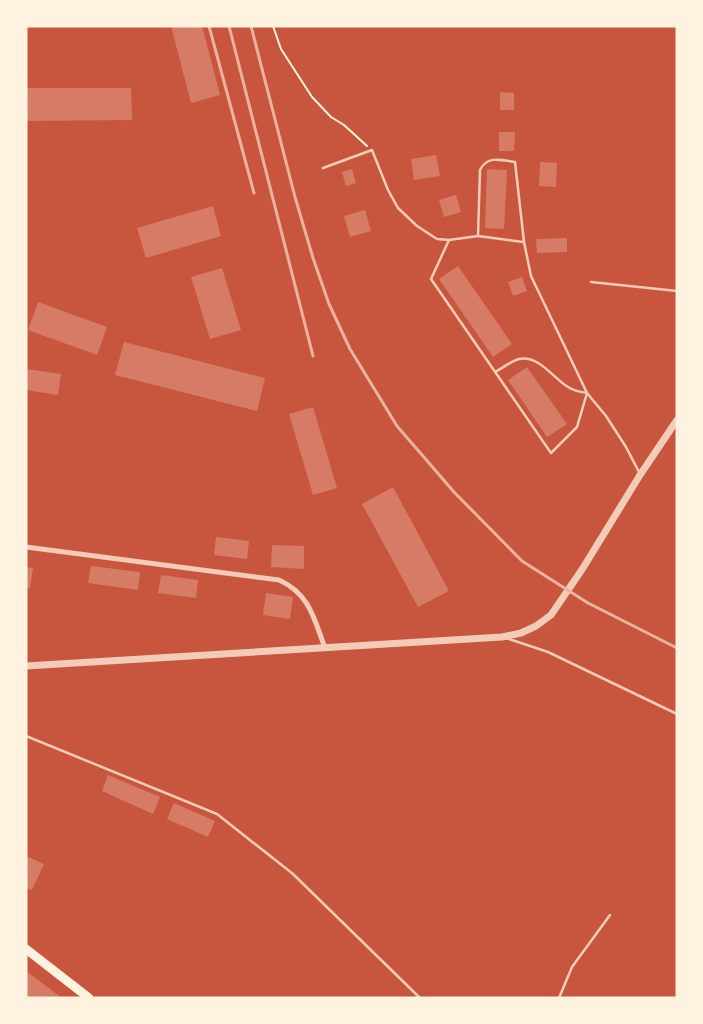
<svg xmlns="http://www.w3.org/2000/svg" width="703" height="1024" viewBox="0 0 703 1024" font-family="Overpass,sans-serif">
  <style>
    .building { fill: #d67c66 }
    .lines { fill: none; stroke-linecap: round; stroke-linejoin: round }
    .path { stroke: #fff3e0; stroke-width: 2 }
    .service { stroke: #f1ccb7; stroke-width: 2.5 }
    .minor { stroke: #f1ccb7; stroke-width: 5 }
    .tertiary { stroke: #f1ccb7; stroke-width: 7 }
    .primary { stroke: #fff3e0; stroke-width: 9 }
    .rail { stroke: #e9b49f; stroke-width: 3 }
  </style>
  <rect width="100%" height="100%" fill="#c8553d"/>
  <g class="building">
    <path d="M171,26H202L220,95L191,103Z"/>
    <path d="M26,88H131L132,120L26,121Z"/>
    <path d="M500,92L514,93V110H500Z"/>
    <path d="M499,132H515L514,151H499Z"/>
    <path d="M436,155L440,176L414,180L411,159Z"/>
    <path d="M540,162L557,163L556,187L539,186Z"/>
    <path d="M352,169L356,183L346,186L342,172Z"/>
    <path d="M487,169L507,170L504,229L485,228Z"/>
    <path d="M456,195L461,212L444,217L439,200Z"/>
    <path d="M213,206L221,236L146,258L137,228Z"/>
    <path d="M365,210L371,231L350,237L344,216Z"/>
    <path d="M567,238V252L537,253L536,239Z"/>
    <path d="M458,266L512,344L493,357L439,279Z"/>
    <path d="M222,268L241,330L210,339L191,277Z"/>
    <path d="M522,277L527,291L513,296L508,282Z"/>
    <path d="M38,302L107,327L97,355L28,330Z"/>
    <path d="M124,342L265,378L257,411L115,375Z"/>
    <path d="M527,367L567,424L547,437L508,380Z"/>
    <path d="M26,369L61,374L58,395L26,390Z"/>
    <path d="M313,407L337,488L313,495L289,414Z"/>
    <path d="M393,487L449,591L418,607L362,504Z"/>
    <path d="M216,537L249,541L247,559L214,555Z"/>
    <path d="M272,545L304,546V569L271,567Z"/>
    <path d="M91,566L140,572L138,590L88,583Z"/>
    <path d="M26,567L33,568L30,589L26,588Z"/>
    <path d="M161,575L198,580L196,598L158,593Z"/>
    <path d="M266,593L293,597L290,619L263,615Z"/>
    <path d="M108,775L160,797L153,814L102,791Z"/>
    <path d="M174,803L215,821L208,837L167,819Z"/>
    <path d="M26,856L44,864L32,890L26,888Z"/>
    <path d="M26,971L62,998H28L26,996Z"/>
  </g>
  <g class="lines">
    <path class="path" d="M273,26L281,49L312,97L331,117L344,125L367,146"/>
    <g class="service">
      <path d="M323,168L372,150L388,190L398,208L417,226L437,239L449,240L478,236L523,242"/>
      <path d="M478,236L480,170C487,155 502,160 515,162L524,242L531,276L587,393L606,416L626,447L640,474"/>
      <path d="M449,240L431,279L551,453L577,427L587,393C580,392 574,391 568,387C553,378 539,355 519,359C511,361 503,368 495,372"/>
      <path d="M591,282L677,291"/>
      <path d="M506,638L548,652L677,714"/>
      <path d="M26,736L217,814L293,874L420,998"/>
      <path d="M559,998L572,967L610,915"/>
    </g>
    <path class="minor" d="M26,547L279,580C310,594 314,619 325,648"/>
    <path class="tertiary" d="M26,666L502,637L521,633L536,626L551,615L583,568L640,475L677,420"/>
    <path class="primary" d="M26,949L89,998"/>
    <g class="rail">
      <path d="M209,26L254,193"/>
      <path d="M229,26L313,356"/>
      <path d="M251,26L295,197L313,258L329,304L350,349L397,426L454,492L522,561L588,603L677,648"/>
    </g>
  </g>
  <rect width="703" height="1024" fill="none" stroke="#fff3e0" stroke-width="55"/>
</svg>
